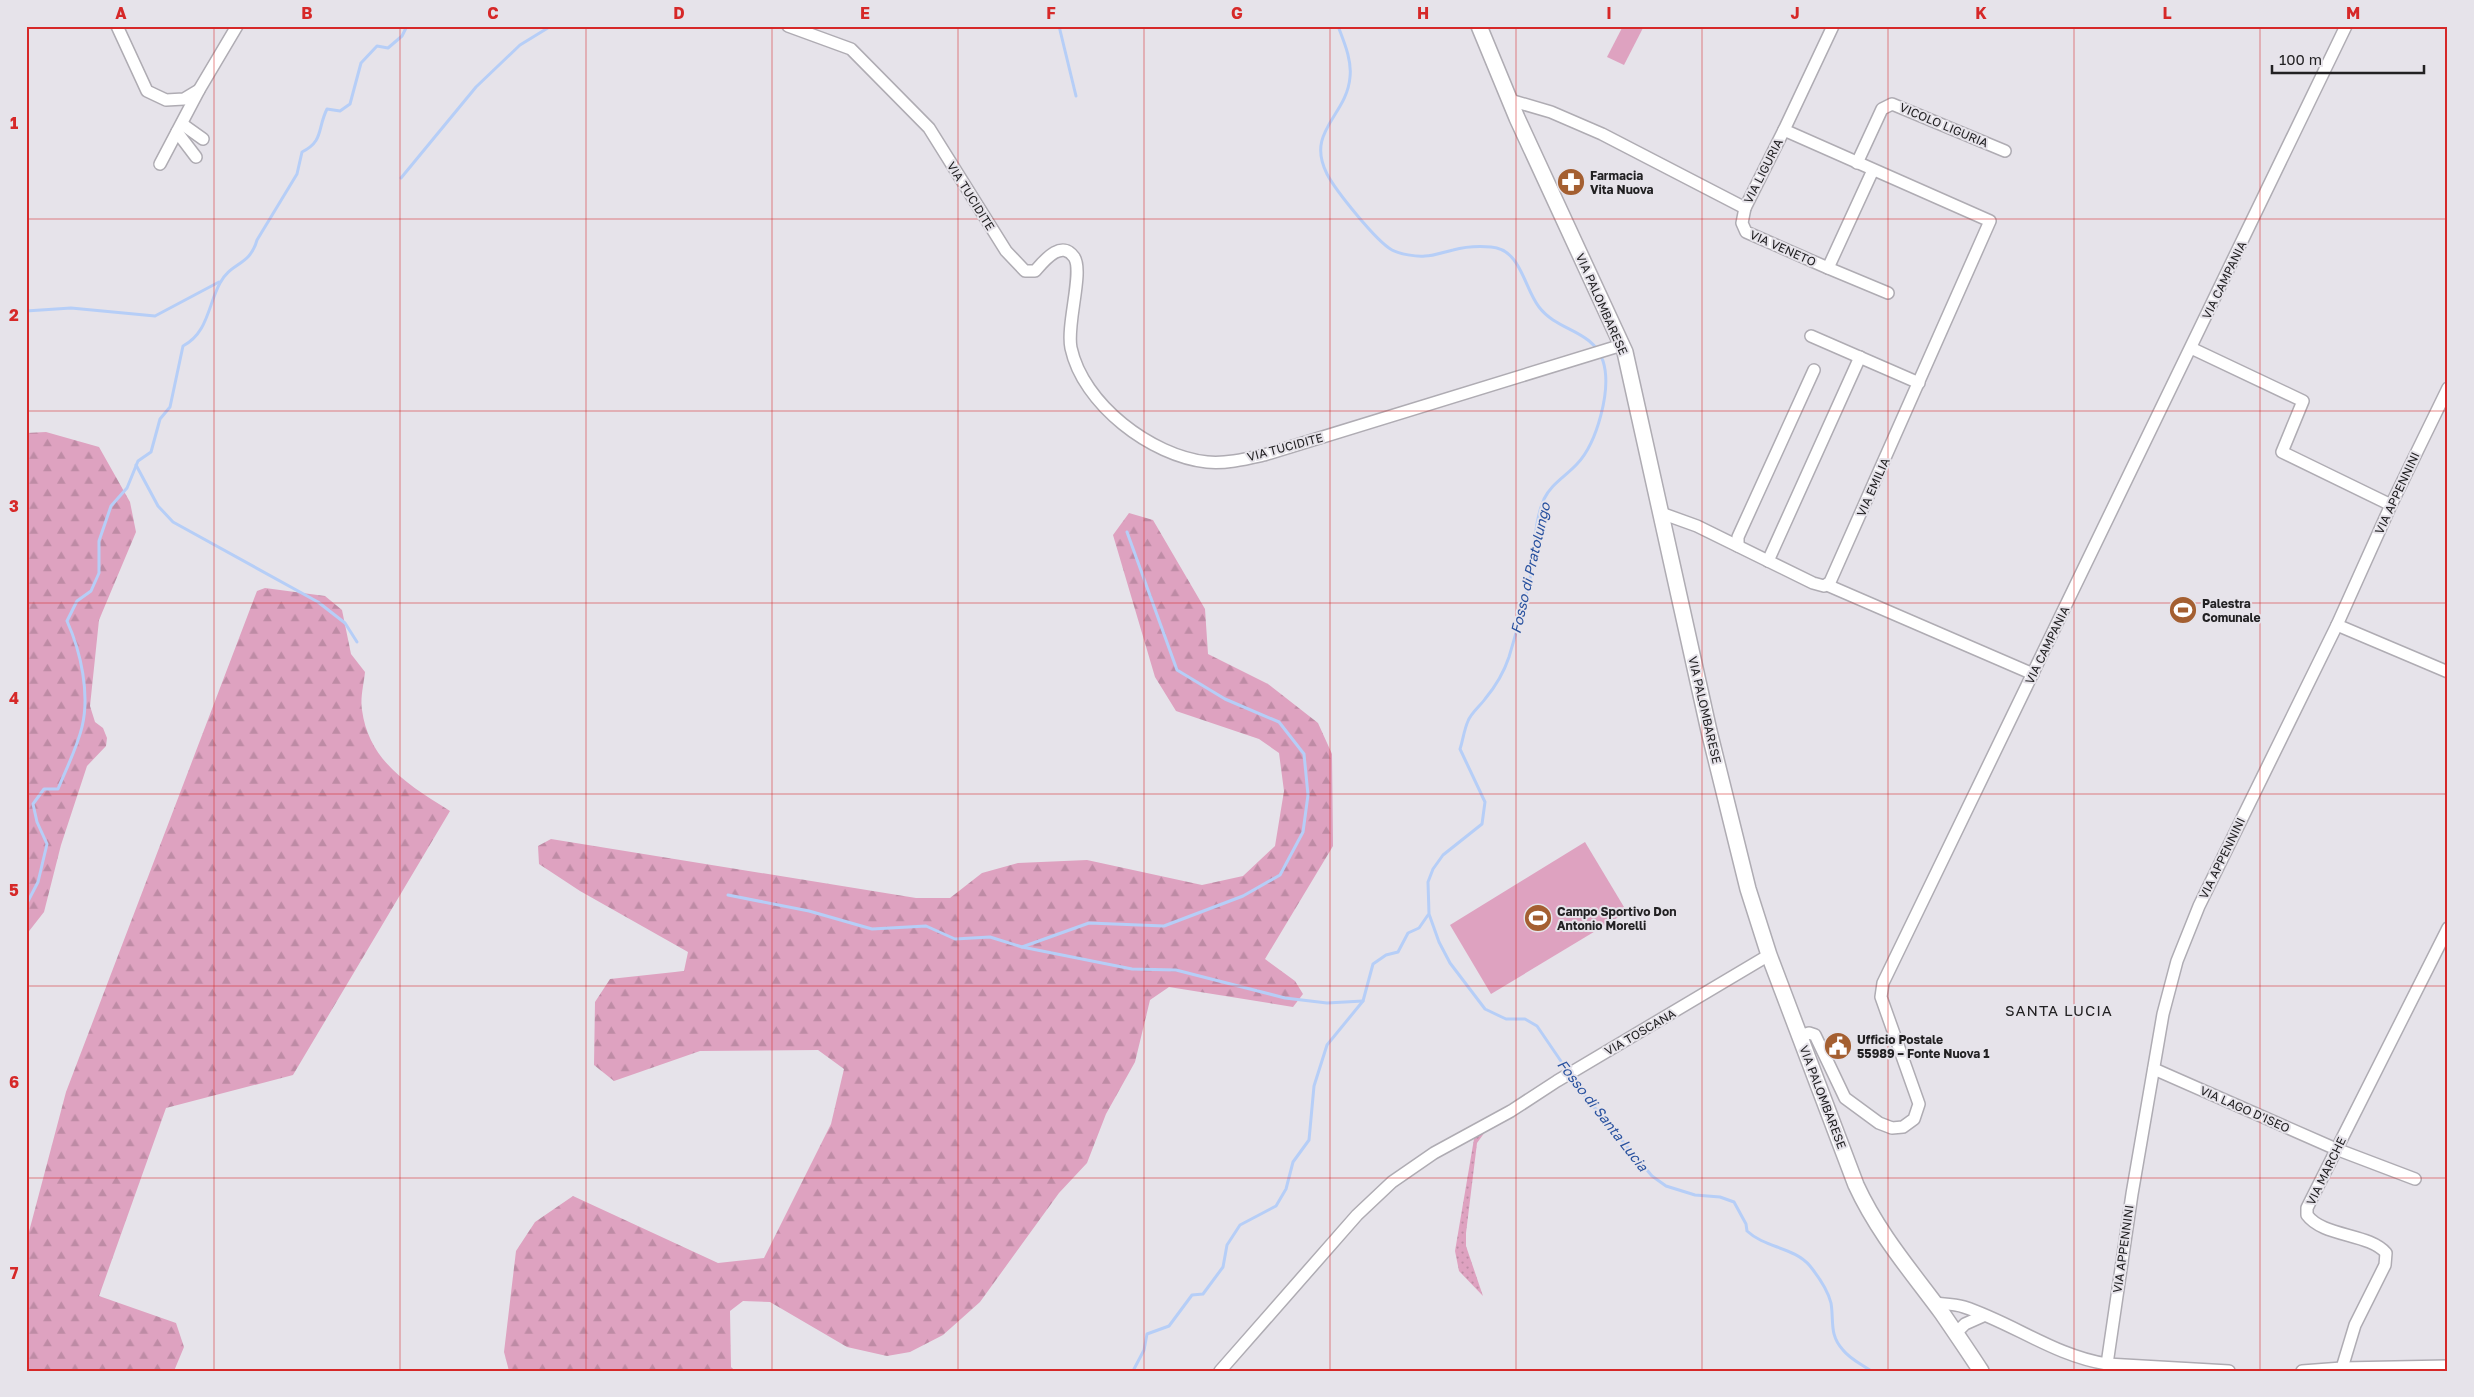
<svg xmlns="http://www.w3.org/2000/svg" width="2474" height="1397" viewBox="0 0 2474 1397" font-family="'Golos Text',sans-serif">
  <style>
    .grass { fill: url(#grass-dots) }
    .forest { fill: url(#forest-firs) }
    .park { fill: #dea2c0 }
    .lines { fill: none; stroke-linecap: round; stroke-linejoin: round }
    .stream { stroke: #b6cef7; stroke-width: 3 }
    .minor-casing { stroke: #afacb3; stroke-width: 14 }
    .secondary-casing { stroke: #afacb3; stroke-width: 18 }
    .minor { stroke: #fff; stroke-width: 11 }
    .secondary { stroke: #fff; stroke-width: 15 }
    .grid { fill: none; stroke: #d62828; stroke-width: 1; stroke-opacity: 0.55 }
    .labels { text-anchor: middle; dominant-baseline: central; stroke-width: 4; stroke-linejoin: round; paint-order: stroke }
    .street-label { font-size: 12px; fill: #222123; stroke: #e6e3ea }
    .poi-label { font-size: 12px; font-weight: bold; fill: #222123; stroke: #e6e3ea; text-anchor: start }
    .water-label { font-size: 14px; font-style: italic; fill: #28519f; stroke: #e6e3ea }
    .quarter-label { font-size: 15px; letter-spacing: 1px; fill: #222123; stroke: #e6e3ea }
    .neatline { fill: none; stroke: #d62828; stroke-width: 2 }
    .grid-label { font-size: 16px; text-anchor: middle; font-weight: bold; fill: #d62828 }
  </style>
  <defs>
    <pattern id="grass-dots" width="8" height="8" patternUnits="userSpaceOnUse" patternTransform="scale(1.25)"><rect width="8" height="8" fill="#dea2c0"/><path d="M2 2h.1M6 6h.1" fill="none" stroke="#be8ba5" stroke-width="1.8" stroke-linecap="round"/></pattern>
    <pattern id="forest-firs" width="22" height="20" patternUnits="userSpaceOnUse" patternTransform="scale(1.25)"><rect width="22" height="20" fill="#dea2c0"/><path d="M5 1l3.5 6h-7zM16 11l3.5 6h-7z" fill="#be8ba5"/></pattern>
  </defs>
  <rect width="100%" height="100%" fill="#e6e3ea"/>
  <path class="grass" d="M1485,1132L1477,1143L1466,1233V1246L1483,1296L1459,1271L1455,1251L1474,1139L1478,1133Z"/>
  <g class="forest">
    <path d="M46,432L99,447L130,502L136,532L99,620L90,706L95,722L103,728L107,738L106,746L87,766L61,845L44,912L26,935V433Z"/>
    <path d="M1129,513L1153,520L1205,609L1208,654L1268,684L1318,723L1332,754L1333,846L1265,959L1295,981L1303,994L1293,1007L1169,987L1150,1000L1135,1062L1106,1114L1087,1163L1059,1193L980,1302L943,1335L910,1352L887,1356L847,1347L770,1302L743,1301L730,1311L731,1367L735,1371H509L504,1352L516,1251L535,1222L573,1196L718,1263L764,1258L831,1124L844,1069L818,1050L700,1051L614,1081L594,1065L595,1002L610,979L684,971L688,952L580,891L539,864L538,846L551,839L916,898H950L982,873L1018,863L1087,860L1202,885L1243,876L1275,846L1284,791L1279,753L1259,739L1176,711L1155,677L1113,535Z"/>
    <path d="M265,588L325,596L342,610L351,654L365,672C364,683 360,698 362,710C369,762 409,785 450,811L293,1075L166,1108L99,1296L176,1323L184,1347L174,1371H26V1243L66,1092L257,591Z"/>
  </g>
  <g class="park">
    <path d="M1623,26H1644L1624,65L1607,57Z"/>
    <path d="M1585,842L1627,912L1491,994L1450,925Z"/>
  </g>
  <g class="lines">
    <g class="stream">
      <path d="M1059,26L1076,96"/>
      <path d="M1338,26C1344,42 1352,60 1350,77C1347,116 1305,131 1327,174C1336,191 1376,241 1392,250C1399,254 1417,257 1425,256C1434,256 1444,252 1453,250C1464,247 1479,246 1491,247C1521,249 1524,288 1539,307C1558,332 1592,329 1603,361C1612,389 1597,443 1577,464C1566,476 1551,484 1544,499C1534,522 1535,549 1531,574C1525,602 1517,630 1509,657C1504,672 1495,687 1485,699C1480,706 1471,713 1468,721C1464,730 1463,740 1460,749L1485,802L1482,824L1443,855L1433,869L1428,882L1429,914L1439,942L1450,963L1485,1009L1506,1019H1525L1537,1026L1584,1095L1652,1176L1666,1186L1695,1195L1720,1197L1734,1202L1746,1224L1747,1231C1765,1248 1794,1247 1810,1266C1818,1276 1828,1291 1831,1303C1834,1321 1829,1335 1843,1350C1850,1359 1861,1364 1871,1371"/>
      <path d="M401,178L476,87L520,45L551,26"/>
      <path d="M26,311L71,308L155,316L219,282"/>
      <path d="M136,465L158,506L173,522L318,602L345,623L357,642"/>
      <path d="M728,895L809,911L872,929L926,926L955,939L990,937L1022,947L1132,969L1176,970L1285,998L1327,1003L1363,1001"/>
      <path d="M26,905L38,882L47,844L37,822L33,804L44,789H58C66,769 77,748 82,727C90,694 81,652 67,621L77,601L91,591L99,573V541L111,506L127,488L138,461L151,452L160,419L170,407L183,346C208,333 208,305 220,283C231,262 250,266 257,240L297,174L302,152C324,141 317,129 327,109L340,111L350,104L361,63L377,46L388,48L402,36L407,26"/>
      <path d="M1022,947L1089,923L1164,926L1243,896L1280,875L1303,832L1308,795L1304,754L1279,722L1225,699L1177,670L1127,532"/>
      <path d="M1133,1371L1144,1350L1147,1334L1169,1326L1192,1295L1203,1294L1223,1267L1227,1245L1240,1225L1276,1206L1286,1189L1293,1162L1309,1140L1314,1086L1327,1045L1363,1001L1373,964L1386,955L1398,952L1408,933L1419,928L1428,915"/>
    </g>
    <defs>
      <g id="minor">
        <path d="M117,26L147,91L166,100L184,99L199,90L237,26"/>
        <path d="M788,26L851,49L929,128L1006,251L1025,271H1035C1044,261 1061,239 1074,257C1084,271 1066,325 1071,348C1083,404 1151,456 1207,462C1225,464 1246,459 1264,455L1622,345"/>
        <path d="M1510,100L1551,112L1602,134L1745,208L1784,130L1990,221L1830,582L1824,586L1813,583L1697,526L1661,513"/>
        <path d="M182,124L203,139"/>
        <path d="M1784,130L1833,26"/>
        <path d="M177,132L196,157"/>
        <path d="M1857,163L1882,109L1892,104L2005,151"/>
        <path d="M160,164L199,90"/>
        <path d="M1745,208L1742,223L1746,232L1828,268L1873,170"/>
        <path d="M1828,268L1888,293"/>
        <path d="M1811,336L1919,383"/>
        <path d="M2191,348L2303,401L2282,452L2391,505"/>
        <path d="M1738,546V537L1814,370"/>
        <path d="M1768,561L1860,357"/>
        <path d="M1827,585L2033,674"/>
        <path d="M2337,625L2448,672"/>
        <path d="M1800,1036L1809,1033L1815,1035L1845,1098L1879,1123L1892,1128L1903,1127L1914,1119L1919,1104L1881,997L1883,983L2346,26"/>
        <path d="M2154,1069L2336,1149L2415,1179"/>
        <path d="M1934,1303C1944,1304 1955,1304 1964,1307C2013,1323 2055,1356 2107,1364L2229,1371"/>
        <path d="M1956,1333L1965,1324L1983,1316"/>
        <path d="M2107,1364L2132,1194L2163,1014L2177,961L2199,906L2337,625L2391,505L2448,388"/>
        <path d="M2342,1368L2355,1325L2385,1265L2386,1253C2369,1233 2323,1237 2307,1215V1208L2448,928"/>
        <path d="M1220,1371L1357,1215L1392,1182L1434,1153L1511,1111L1557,1081L1769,955"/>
        <path d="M2302,1371L2342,1368L2448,1366"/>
      </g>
      <path id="secondary" d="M1479,26L1517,118L1625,352L1709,731L1748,889L1769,955L1856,1185C1878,1233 1911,1271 1942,1313C1955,1332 1968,1351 1981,1371"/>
    </defs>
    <use href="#minor" class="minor-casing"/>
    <use href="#secondary" class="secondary-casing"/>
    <use href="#minor" class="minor"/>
    <use href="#secondary" class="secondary"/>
  </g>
  <path class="grid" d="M214,26V1371M400,26V1371M586,26V1371M772,26V1371M958,26V1371M1144,26V1371M1330,26V1371M1516,26V1371M1702,26V1371M1888,26V1371M2074,26V1371M2260,26V1371M26,219H2448M26,411H2448M26,603H2448M26,794H2448M26,986H2448M26,1178H2448"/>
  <defs>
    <symbol id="pharmacy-disc" viewBox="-11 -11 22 22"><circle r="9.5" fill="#a45f31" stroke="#e6e3ea"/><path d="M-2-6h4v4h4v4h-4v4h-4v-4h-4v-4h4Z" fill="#fff"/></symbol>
    <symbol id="stadium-disc" viewBox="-11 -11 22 22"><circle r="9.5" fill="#a45f31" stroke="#e6e3ea"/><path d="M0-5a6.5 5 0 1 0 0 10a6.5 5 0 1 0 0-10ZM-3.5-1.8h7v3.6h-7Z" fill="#fff"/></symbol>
    <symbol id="civic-disc" viewBox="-11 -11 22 22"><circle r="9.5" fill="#a45f31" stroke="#e6e3ea"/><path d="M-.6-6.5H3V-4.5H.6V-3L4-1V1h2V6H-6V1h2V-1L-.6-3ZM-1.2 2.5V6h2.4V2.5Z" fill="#fff"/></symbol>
  </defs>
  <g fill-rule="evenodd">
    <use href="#pharmacy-disc" x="1555" y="166" width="32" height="32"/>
    <use href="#stadium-disc" x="2167" y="594" width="32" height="32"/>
    <use href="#stadium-disc" x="1522" y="902" width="32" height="32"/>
    <use href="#civic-disc" x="1822" y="1030" width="32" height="32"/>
  </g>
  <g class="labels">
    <g class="street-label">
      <text transform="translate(1944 125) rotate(23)">VICOLO LIGURIA</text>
      <text transform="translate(1763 171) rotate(-63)">VIA LIGURIA</text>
      <text transform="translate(971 196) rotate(58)">VIA TUCIDITE</text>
      <text transform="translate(1783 248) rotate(24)">VIA VENETO</text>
      <text transform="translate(2224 280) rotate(-64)">VIA CAMPANIA</text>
      <text transform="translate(1602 304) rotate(66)">VIA PALOMBARESE</text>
      <text transform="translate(1285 447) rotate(-15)">VIA TUCIDITE</text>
      <text transform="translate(1873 487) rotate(-66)">VIA EMILIA</text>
      <text transform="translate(2397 493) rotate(-65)">VIA APPENNINI</text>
      <text transform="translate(2047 645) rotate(-64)">VIA CAMPANIA</text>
      <text transform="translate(1705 710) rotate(77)">VIA PALOMBARESE</text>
      <text transform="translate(2222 858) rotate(-64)">VIA APPENNINI</text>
      <text transform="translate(1640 1032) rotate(-30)">VIA TOSCANA</text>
      <text transform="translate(1823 1097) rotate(69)">VIA PALOMBARESE</text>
      <text transform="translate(2245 1109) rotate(24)">VIA LAGO D'ISEO</text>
      <text transform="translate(2326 1171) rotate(-64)">VIA MARCHE</text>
      <text transform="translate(2123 1249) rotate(-82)">VIA APPENNINI</text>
    </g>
    <g class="poi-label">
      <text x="1590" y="175">Farmacia<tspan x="1590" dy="14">Vita Nuova</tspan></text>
      <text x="2202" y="603">Palestra<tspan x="2202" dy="14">Comunale</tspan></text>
      <text x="1557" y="911">Campo Sportivo Don<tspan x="1557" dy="14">Antonio Morelli</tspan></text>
      <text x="1857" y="1039">Ufficio Postale<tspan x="1857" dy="14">55989 – Fonte Nuova 1</tspan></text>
    </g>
    <g class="water-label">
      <text transform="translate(1530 568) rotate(-77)">Fosso di Pratolungo</text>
      <text transform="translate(1603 1115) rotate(52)">Fosso di Santa Lucia</text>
    </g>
    <g class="quarter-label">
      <text x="2059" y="1010">SANTA LUCIA</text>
    </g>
  </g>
  <rect width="2474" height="1397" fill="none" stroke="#e6e3ea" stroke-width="55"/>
  <path d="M2272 65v8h152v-8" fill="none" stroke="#222123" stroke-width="2.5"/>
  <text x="2279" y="65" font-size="15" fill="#222123" stroke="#e6e3ea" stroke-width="4" paint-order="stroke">100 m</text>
  <rect x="28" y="28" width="2418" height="1342" class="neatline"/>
  <g class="grid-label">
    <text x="121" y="19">A</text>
    <text x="307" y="19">B</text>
    <text x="493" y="19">C</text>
    <text x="679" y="19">D</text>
    <text x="865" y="19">E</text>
    <text x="1051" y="19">F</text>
    <text x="1237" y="19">G</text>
    <text x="1423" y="19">H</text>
    <text x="1609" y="19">I</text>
    <text x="1795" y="19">J</text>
    <text x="1981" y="19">K</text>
    <text x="2167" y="19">L</text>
    <text x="2353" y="19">M</text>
    <text x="14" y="129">1</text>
    <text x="14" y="321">2</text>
    <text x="14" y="512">3</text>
    <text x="14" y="704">4</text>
    <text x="14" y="896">5</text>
    <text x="14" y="1088">6</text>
    <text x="14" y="1279">7</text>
  </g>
</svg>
